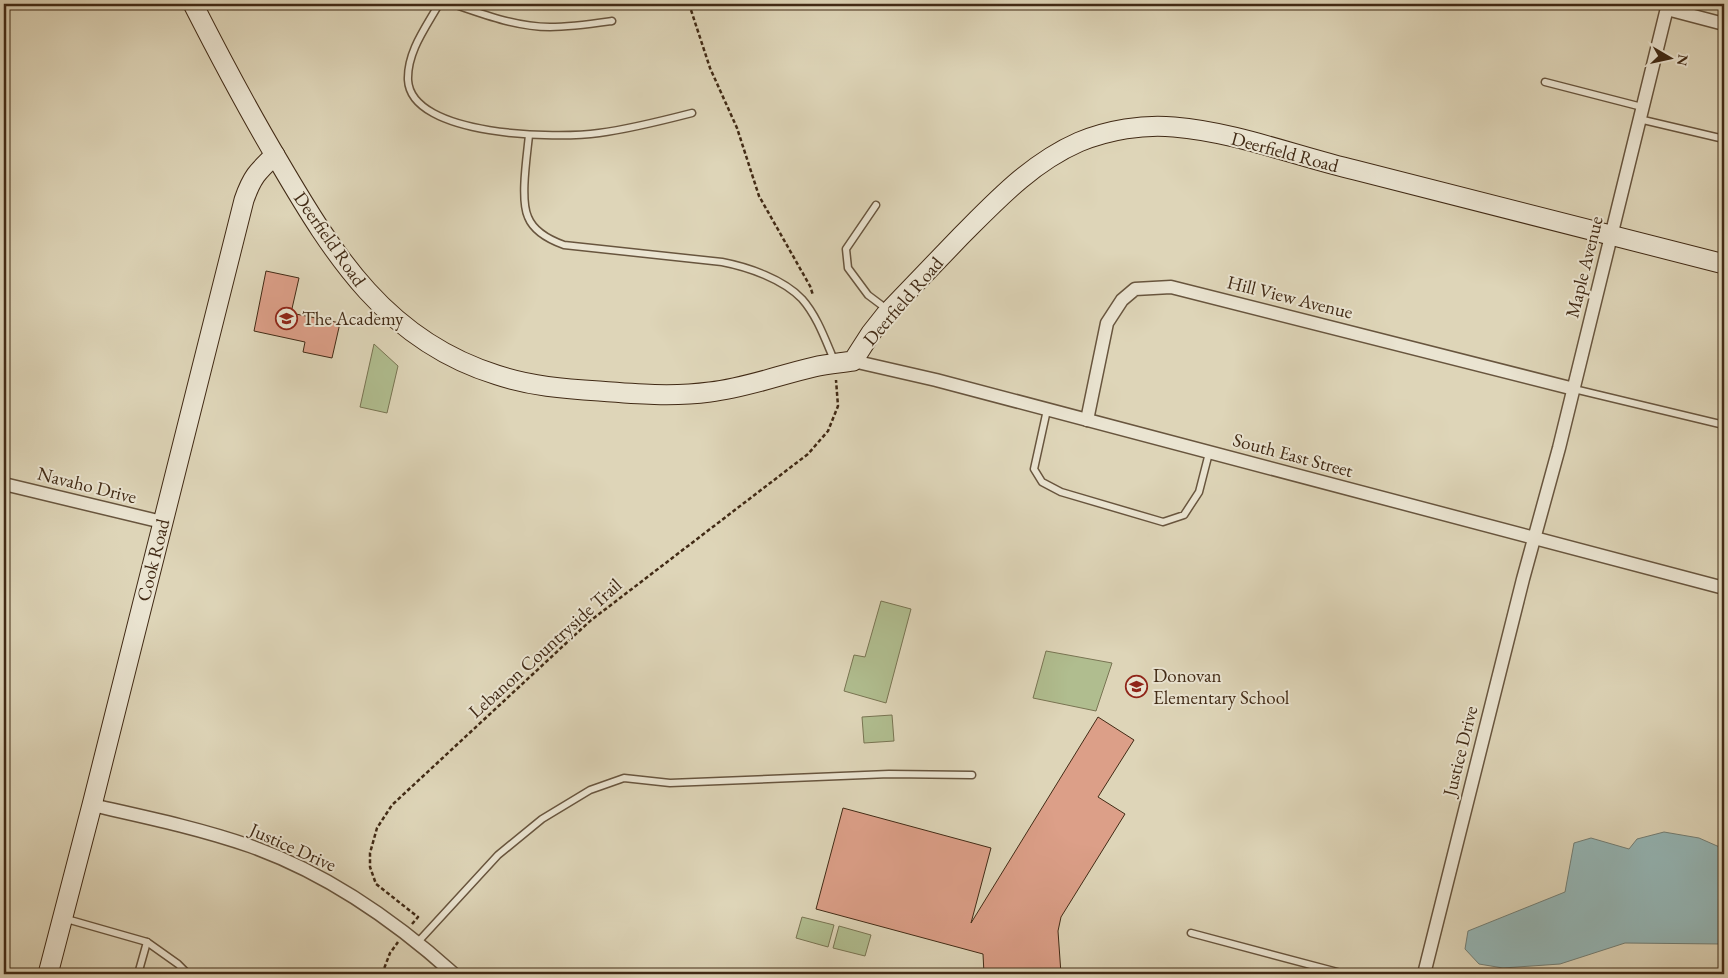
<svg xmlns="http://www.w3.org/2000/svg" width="1728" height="978" viewBox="0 0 1728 978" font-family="'EB Garamond',serif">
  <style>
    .green { fill: #b0bd8f; stroke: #787452 }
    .water { fill: #95b7b7; stroke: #737f76 }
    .building { fill: #dc9f88; stroke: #412a15 }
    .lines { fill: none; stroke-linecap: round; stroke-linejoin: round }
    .lane-casing { stroke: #68553e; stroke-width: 9 }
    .street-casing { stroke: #68553e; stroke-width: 15 }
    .secondary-casing { stroke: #412a15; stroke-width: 21 }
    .path { stroke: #412a15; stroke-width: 2.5; stroke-dasharray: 4 2.5; stroke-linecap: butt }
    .lane { stroke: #eae4d1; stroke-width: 6 }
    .street { stroke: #eae4d1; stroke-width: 12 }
    .secondary { stroke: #eae4d1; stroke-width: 19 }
    .labels { text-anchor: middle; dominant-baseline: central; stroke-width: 4; stroke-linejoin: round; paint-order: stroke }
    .street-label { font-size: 19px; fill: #412a15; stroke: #eae4d1 }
    .poi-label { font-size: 19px; fill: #412a15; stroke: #eae4d1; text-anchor: start }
  </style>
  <rect width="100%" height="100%" fill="#ded5b8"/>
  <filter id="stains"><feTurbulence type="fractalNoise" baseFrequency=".004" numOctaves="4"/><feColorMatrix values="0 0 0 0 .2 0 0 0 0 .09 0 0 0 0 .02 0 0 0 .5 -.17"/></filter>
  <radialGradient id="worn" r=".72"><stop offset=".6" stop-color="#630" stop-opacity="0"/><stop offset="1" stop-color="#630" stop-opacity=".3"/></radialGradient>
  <g class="green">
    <path d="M374,344L398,366L387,413L360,407Z"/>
    <path d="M881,601L911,609L886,703L844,691L854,655L865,657Z"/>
    <path d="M1046,651L1112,663L1096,711L1033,698Z"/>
    <path d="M892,715L894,741L864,743L862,717Z"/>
    <path d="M802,917L834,925L828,947L796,938Z"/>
    <path d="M839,926L871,935L865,956L833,948Z"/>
  </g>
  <path class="water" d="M1664,832L1699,838L1724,849V938L1722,944L1625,943L1560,964L1503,968L1479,964L1465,949L1468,931L1565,892L1574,843L1591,838L1629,849L1637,839Z"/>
  <g class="building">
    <path d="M266,271L299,278L291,313L340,323L332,358L303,352L305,342L254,331Z"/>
    <path d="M1098,717L1134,740L1098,797L1125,814L1061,917L1058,931L1061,974H984L983,954L816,909L843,808L991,848L971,923Z"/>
  </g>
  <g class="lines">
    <defs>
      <g id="lane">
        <path d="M439,4C426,27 407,52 408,80C411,137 558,139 599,133C630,129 661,121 692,113"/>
        <path d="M453,4C485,15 517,27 550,27C571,27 591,24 612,21"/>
        <path d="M1545,82L1642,107"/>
        <path d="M1639,119L1724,139"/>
        <path d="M529,135C527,156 520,199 528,217C534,232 550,240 564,245L722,262C748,267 783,279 802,299C817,316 825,339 834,360"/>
        <path d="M876,205L846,249L848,268L868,295L888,310"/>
        <path d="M1574,389L1724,425"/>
        <path d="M1047,410L1034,469L1042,482L1061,492L1163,522L1184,515L1199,492L1209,453"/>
        <path d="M63,918L147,942L178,964L188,974"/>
        <path d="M1191,933L1345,974"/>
        <path d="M417,943L498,855L542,819L590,790L624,778L670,783L889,774L972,775"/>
        <path d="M138,974L147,942"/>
      </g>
      <g id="street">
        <path d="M1667,9L1724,24"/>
        <path d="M853,361L936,380L1724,588"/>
        <path d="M1087,420L1107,323L1122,300L1135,289L1171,287L1574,389"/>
        <path d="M4,484L162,522"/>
        <path d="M92,805C145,817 198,828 250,846C326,873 394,920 454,974"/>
        <path d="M1424,974L1523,579L1559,448L1668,4"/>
      </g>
      <g id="secondary">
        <path d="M193,4C220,57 248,110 279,162C334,256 387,341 497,375C530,386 564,389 599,391C636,394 673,397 710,392C746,388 779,375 814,367C827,364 840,363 853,361L871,333L886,314C910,289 935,263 960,237C996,201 1031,163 1079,142C1108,130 1143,124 1174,127C1235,132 1296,156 1355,170C1478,202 1601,233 1724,264"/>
        <path d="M48,974L92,805L244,200C252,177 257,172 275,155"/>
      </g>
    </defs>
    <use href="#lane" class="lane-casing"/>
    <use href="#street" class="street-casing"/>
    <use href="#secondary" class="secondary-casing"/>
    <g class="path">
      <path d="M689,4L710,68L737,128L759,196L810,286L813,295"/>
      <path d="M412,924L418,917L376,884L370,867V853L377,828L392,805L590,621L808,454L828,431L838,406L836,380"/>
      <path d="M382,974L390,953L398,942"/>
    </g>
    <use href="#lane" class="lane"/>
    <use href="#street" class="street"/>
    <use href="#secondary" class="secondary"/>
  </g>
  <defs>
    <symbol id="school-ring" viewBox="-11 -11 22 22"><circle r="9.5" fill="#eae4d1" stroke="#8f2418" stroke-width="1.5"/><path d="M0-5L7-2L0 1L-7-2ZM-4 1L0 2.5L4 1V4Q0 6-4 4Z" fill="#8f2418"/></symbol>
  </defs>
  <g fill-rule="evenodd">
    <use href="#school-ring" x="274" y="306" width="25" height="25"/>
    <use href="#school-ring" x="1124" y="674" width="25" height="25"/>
  </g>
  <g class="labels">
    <g class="street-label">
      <text transform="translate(1285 152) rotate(15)">Deerfield Road</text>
      <text transform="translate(330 239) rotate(55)">Deerfield Road</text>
      <text transform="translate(1584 267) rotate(-76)">Maple Avenue</text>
      <text transform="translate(1290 297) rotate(14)">Hill View Avenue</text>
      <text transform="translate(903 301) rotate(-49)">Deerfield Road</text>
      <text transform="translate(1293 455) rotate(15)">South East Street</text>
      <text transform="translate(87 485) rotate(14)">Navaho Drive</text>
      <text transform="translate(153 560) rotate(-76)">Cook Road</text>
      <text transform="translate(545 648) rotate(-42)">Lebanon Countryside Trail</text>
      <text transform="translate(1460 751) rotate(-76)">Justice Drive</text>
      <text transform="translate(293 847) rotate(24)">Justice Drive</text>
    </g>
    <g class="poi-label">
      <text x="302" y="318">The Academy</text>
      <text x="1153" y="675">Donovan<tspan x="1153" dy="22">Elementary School</tspan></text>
    </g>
  </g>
  <rect width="1728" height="978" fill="none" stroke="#ded5b8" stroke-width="20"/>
  <rect x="5" y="5" width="1718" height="968" fill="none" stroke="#412a15" stroke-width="2.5"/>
  <rect x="10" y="10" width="1708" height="958" fill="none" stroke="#412a15"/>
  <g transform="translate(1670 58) rotate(99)" stroke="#eae4d1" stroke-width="4" paint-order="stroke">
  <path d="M0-4L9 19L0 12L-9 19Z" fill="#412a15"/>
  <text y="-8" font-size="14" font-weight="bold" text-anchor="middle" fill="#412a15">N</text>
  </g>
  <rect width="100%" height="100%" filter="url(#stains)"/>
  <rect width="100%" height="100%" fill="url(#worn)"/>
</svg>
